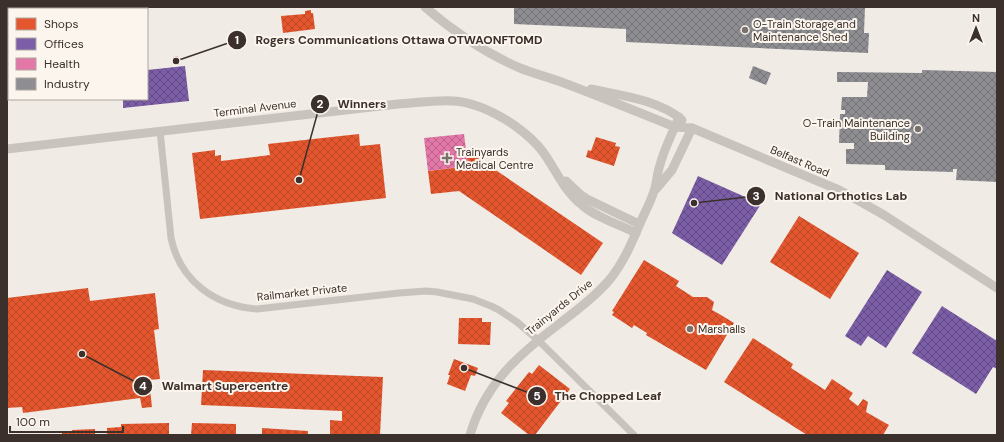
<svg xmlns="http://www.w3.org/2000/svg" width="1004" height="442" viewBox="0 0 1004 442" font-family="'DM Sans',sans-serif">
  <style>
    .shops { fill: url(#shops-cross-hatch) }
    .offices { fill: url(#offices-cross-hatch) }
    .health { fill: url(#health-cross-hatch) }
    .industry { fill: url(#industry-cross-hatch) }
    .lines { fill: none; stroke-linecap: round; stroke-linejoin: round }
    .minor { stroke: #c9c3be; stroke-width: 7 }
    .tertiary { stroke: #c9c3be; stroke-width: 9 }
    .rail { stroke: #b1aca8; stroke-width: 2.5; stroke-dasharray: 1 3; stroke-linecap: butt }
    .poi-dot { fill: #7a716c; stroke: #fbf5ee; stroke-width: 1.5 }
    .labels { text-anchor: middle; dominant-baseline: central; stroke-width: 4; stroke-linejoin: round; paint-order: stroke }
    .poi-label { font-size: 11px; fill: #3b302b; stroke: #fbf5ee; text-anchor: start }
    .street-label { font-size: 11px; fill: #3b302b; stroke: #fbf5ee }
    .leader { fill: none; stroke: #3b302b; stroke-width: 1.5 }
    .callout-dot { fill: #3b302b; stroke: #fbf5ee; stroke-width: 1.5 }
    .mark-label { font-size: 12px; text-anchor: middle; font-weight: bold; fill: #fff }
    .callout-label { font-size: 12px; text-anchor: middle; font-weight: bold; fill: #3b302b; stroke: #fbf5ee; stroke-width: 4; stroke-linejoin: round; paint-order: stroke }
  </style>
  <defs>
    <pattern id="shops-cross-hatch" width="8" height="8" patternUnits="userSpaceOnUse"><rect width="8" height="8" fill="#e4572e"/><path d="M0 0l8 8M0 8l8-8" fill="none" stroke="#ba4827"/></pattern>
    <pattern id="offices-cross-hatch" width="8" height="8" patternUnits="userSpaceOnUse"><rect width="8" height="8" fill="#7b5ea7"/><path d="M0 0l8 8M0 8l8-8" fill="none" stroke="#614a80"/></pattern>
    <pattern id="health-cross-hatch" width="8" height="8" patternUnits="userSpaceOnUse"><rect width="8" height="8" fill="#e377a8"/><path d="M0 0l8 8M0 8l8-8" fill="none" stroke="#b96289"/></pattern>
    <pattern id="industry-cross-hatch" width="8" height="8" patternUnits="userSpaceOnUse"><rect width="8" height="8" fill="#8d8d92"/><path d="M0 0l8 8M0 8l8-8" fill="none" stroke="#747477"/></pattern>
  </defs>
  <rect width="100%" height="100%" fill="#f0ebe5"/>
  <g class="shops">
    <path d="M311,10V13H313L315,29L283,33L281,16L305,14V11Z"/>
    <path d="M178,56L179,65H174L173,57Z"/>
    <path d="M359,134L360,146L380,144L386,198L200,219L192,153L215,150V156L221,155V161L270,155L268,144Z"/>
    <path d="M596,137L616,143L615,146L620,147L614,166L586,157L588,150L591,151Z"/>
    <path d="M466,150L603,243L581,275L459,191L431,194L428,171L468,166Z"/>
    <path d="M799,216L859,253L830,299L770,262Z"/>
    <path d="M644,260L679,281L676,286L693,297H707L714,302L712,310L721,315L734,323L706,370L646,335L647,333L634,325L632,328L612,315L614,312L612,311Z"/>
    <path d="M88,288L90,301L155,293L159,329L154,330L160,379L149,380L152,407L142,408L140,398L23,413L22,407L7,408V298Z"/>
    <path d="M459,318H482V322H491L490,345L458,344Z"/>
    <path d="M753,338L793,364L791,368L825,390L832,379L853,393L849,399L858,406L863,399L868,402L866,412L889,425L883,435H807L724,382Z"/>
    <path d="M454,359L478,368L475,376L471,375L465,391L447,384L450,375H448Z"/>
    <path d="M539,365L570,389L535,435H529L501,413L509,403L506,401L529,372L532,374Z"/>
    <path d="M203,370L383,377L380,435H330V420L342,421V411L201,405Z"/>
    <path d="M169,423V435H107V428L121,427V424Z"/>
    <path d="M192,423L236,424V435H191Z"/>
    <path d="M262,428L308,431V435H262Z"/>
    <path d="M95,429V435H62V433H72V430Z"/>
  </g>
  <g class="offices">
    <path d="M185,66L189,101L123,108V99H147V70Z"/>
    <path d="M698,176L761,204L722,265L672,233Z"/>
    <path d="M887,270L922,292L886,348L868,336L861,346L845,336Z"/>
    <path d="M942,306L997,341V369L993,367L976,394L912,353Z"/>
  </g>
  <path class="health" d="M464,134L468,166L428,171L424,138Z"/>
  <g class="industry">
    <path d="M7,7H65V8L56,9H9V14L7,15Z"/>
    <path d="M514,7H865L864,33H869L868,53L626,42V29L514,24Z"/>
    <path d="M753,66L771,73L766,85L749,78Z"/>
    <path d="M922,70L997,72V182L956,180L957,169H953V172L885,170V165L846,164V149H854V143H839L840,114H845V110H841L842,97H867L868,82H837V72L922,73Z"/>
  </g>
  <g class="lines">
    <path class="minor" d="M160,131L171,238C180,281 215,306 257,309L399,293L426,291L437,292L473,299L491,306L499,310L517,322L538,340L634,435"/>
    <g class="tertiary">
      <path d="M425,7C454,32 485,53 520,68C534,74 549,77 564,83C601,97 638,112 675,127L692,128L839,190L861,202L884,215L997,288"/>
      <path d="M591,89C619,95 660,100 682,120"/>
      <path d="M7,149L398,104C416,103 435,100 453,101C475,102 496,113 514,125C525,133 535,141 543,152C556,170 564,191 582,205C597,218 618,224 636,233"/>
      <path d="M566,181L581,195L587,199L639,224"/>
      <path d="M656,189L672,170L692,128"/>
      <path d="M470,435C485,384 518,355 559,324C577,310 596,296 611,278C625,260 633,240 642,219C646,210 651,201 654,191C657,183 657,173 660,165C664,149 673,132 679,117"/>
    </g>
    <g class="rail">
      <path d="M60,9L78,7"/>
      <path d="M7,15H9"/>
    </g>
  </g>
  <g class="poi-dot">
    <circle cx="745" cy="30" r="4"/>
    <circle cx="918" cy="129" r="4"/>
    <path d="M445 152h4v4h4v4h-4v4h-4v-4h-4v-4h4z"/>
    <circle cx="690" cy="329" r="4"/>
  </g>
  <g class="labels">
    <g class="poi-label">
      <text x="753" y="24">O-Train Storage and<tspan x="753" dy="13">Maintenance Shed</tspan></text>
      <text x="910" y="123" text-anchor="end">O-Train Maintenance<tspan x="910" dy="13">Building</tspan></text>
      <text x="456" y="152">Trainyards<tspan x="456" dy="13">Medical Centre</tspan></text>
      <text x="698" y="329">Marshalls</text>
    </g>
    <g class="street-label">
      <text transform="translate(255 108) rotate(-7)">Terminal Avenue</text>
      <text transform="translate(800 161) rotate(23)">Belfast Road</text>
      <text transform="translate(302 292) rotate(-6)">Railmarket Private</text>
      <text transform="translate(559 307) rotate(-39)">Trainyards Drive</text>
    </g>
  </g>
  <path class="leader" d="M176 61L237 40M299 180L320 104M694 203L756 196M82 354L143 386M464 368L537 396"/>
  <g class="callout-dot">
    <circle cx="176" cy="61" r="4"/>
    <circle cx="299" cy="180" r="4"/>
    <circle cx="694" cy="203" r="4"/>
    <circle cx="82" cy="354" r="4"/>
    <circle cx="464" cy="368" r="4"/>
    <circle cx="237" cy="40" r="10"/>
    <circle cx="320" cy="104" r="10"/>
    <circle cx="756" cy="196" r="10"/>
    <circle cx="143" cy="386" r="10"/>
    <circle cx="537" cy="396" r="10"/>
  </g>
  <g class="mark-label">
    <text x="237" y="44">1</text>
    <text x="320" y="108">2</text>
    <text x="756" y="200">3</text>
    <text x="143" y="390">4</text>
    <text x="537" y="400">5</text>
  </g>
  <g class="callout-label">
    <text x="399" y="44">Rogers Communications Ottawa OTWAONFT0MD</text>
    <text x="362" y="108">Winners</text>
    <text x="841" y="200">National Orthotics Lab</text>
    <text x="225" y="390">Walmart Supercentre</text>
    <text x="608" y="400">The Chopped Leaf</text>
  </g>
  <rect width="1004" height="442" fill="none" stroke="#3b302b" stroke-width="16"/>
  <rect x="8" y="8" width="140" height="92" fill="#fbf5ee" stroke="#aea6a0"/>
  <rect x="16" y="18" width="20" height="12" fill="#e4572e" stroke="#aea6a0"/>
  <text x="44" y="28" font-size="12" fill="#3b302b">Shops</text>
  <rect x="16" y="38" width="20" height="12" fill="#7b5ea7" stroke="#aea6a0"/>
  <text x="44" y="48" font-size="12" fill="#3b302b">Offices</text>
  <rect x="16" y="58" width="20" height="12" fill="#e377a8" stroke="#aea6a0"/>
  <text x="44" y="68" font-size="12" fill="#3b302b">Health</text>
  <rect x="16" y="78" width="20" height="12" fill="#8d8d92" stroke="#aea6a0"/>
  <text x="44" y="88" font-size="12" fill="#3b302b">Industry</text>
  <g transform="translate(976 28)" stroke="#fbf5ee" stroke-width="3" paint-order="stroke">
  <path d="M0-3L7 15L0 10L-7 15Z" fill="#3b302b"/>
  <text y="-6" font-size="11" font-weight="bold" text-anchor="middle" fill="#3b302b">N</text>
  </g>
  <path d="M10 426v6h113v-6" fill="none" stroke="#3b302b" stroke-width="2"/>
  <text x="16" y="426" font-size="12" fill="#3b302b" stroke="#fbf5ee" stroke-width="3" paint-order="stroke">100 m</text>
</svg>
